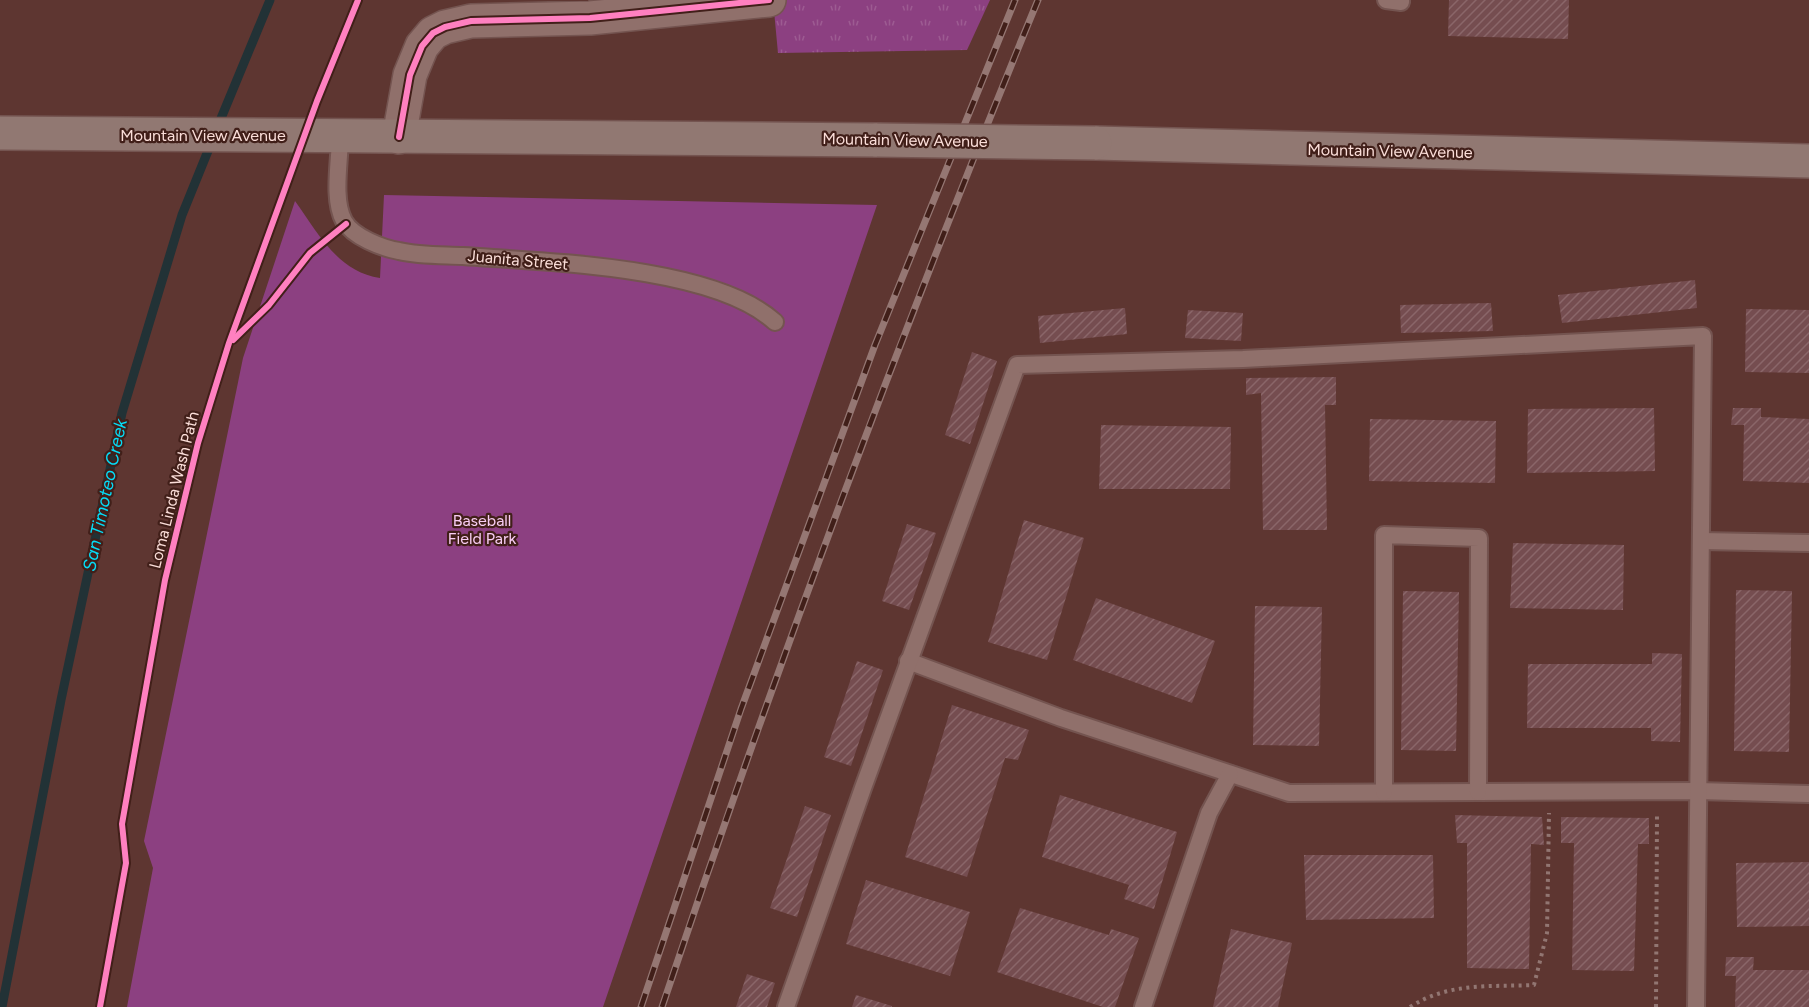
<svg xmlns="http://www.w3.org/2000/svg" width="1809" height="1007" viewBox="0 0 1809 1007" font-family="Figtree,sans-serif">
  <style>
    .grass { fill: url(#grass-tufts) }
    .green { fill: #8c4081 }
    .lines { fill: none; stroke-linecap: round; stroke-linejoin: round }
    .stream { stroke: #223236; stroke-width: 9 }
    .building { fill: url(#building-hatch) }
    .lane-casing { stroke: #745450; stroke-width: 20 }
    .street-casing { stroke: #745450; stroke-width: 36 }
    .secondary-casing { stroke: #745450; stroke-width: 36 }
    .path { stroke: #927672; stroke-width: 4; stroke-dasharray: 3 4.5; stroke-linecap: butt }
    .lane { stroke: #90706b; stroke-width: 16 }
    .street { stroke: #90706b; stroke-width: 33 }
    .secondary { stroke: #917872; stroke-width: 33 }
    .rail-casing { stroke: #957773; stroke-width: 7 }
    .rail { stroke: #411f19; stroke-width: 4.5; stroke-dasharray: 14; stroke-linecap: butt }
    .secondary-bridge-casing { stroke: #745450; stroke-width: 36; stroke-linecap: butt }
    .secondary-bridge { stroke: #917872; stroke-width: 33 }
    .cycleway-casing { stroke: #411f19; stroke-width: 10 }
    .cycleway { stroke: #ff80c0; stroke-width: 6 }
    .labels { text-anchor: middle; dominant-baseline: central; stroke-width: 4.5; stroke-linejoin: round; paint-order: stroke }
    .street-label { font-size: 16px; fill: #fbded9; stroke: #411f19 }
    .park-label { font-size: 16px; fill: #f9cdf4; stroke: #411f19 }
    .water-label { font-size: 18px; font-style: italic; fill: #04ddf8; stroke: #411f19 }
  </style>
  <defs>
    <pattern id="grass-tufts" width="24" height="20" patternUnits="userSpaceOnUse" patternTransform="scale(1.5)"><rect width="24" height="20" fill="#8c4081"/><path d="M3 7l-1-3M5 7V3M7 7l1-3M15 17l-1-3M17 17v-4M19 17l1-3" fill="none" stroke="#9d5b92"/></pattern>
    <pattern id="building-hatch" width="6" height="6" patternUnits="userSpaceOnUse" patternTransform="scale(1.5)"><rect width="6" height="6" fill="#754d50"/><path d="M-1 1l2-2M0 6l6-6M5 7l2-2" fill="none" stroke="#8a6669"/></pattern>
  </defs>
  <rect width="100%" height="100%" fill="#5e3631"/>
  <path class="grass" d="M773,0H990L967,50L778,53Z"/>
  <path class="green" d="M384,195L877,205L603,1007H127L153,868L144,841L243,358L295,201C318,233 338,272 380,278Z"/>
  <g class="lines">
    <g class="stream">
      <path d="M217,128L270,0"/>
      <path d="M2,1007L61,700L122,413L182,215L212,141"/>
    </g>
  </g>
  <g class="building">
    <path d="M1449,0H1569L1568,39L1448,36Z"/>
    <path d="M1695,280L1697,308L1562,323L1558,295Z"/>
    <path d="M1491,303L1493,331L1401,333L1400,305Z"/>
    <path d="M1125,308L1127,334L1040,343L1038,316Z"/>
    <path d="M1746,309L1809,310V373L1745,372Z"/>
    <path d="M1188,310L1243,313L1241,341L1185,338Z"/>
    <path d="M972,352L997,361L970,444L945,435Z"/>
    <path d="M1336,377V405H1325L1327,530H1263L1261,393L1246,395V378Z"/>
    <path d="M1654,408L1655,471L1527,473L1528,409Z"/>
    <path d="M1733,408H1761V417L1809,419V483L1743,481L1744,425H1731Z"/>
    <path d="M1370,419L1496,421L1495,483L1369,481Z"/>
    <path d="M1101,425L1231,427L1230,489H1099Z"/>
    <path d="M1024,520L1084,538L1047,660L988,642Z"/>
    <path d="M907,524L936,533L909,610L882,601Z"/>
    <path d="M1513,543L1624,545L1623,610L1510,608Z"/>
    <path d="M1736,590L1792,591L1789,752L1734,751Z"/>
    <path d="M1403,591L1459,592L1456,751L1401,750Z"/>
    <path d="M1096,598L1215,641L1192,703L1073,660Z"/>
    <path d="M1255,606L1322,607L1319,746L1253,745Z"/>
    <path d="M1652,653L1682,654L1680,742L1651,741V728H1527L1528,664H1652Z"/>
    <path d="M857,661L883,670L851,766L824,757Z"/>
    <path d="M952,705L1029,730L1018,760L1005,758L967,877L905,857Z"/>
    <path d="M1060,795L1177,832L1154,909L1124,899L1129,885L1042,857Z"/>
    <path d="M805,806L831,815L797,917L770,908Z"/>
    <path d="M1455,815L1542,817L1544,845L1531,844L1529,969L1467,968V843H1457Z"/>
    <path d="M1561,817L1649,818V844H1638L1634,971L1572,970L1574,843H1561Z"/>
    <path d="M1304,855H1433L1434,918L1306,920Z"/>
    <path d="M1809,862V926L1737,927L1736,863Z"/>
    <path d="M866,880L970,912L950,976L846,944Z"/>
    <path d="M1020,908L1109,935L1111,929L1139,938L1115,1007H1103L997,972Z"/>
    <path d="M1231,929L1292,943L1278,1007H1213Z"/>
    <path d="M1726,957H1754L1753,970H1809V1007H1735L1736,976H1725Z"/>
    <path d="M747,974L775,983L767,1007H736Z"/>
    <path d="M856,995L892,1006V1007H852Z"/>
  </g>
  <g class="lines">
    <defs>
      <g id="lane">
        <path d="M1386,0L1401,2V0"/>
        <path d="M340,136C340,161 332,199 344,221C353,237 382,248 399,251C420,256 443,255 463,256C546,262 714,266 775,322"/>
        <path d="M1701,541L1809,543"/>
        <path d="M908,661L1061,718L1289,793L1698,791L1809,794"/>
        <path d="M1384,792V535L1479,538L1478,792"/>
        <path d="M786,1007L863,788L1017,365L1243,359L1703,336L1696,1007"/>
        <path d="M1143,1007L1209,813L1230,774"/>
      </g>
      <path id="street" d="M399,137L410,75L422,46L433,33L445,27L471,21L590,18L769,0"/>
      <g id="secondary">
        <path d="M0,133L877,140"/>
        <path d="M1095,143L1809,161"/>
      </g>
    </defs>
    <use href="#lane" class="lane-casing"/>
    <use href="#street" class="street-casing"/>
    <use href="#secondary" class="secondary-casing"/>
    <g class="path">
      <path d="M1410,1007C1449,982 1490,987 1534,985L1547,933L1549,813"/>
      <path d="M1656,1007L1657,813"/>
    </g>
    <use href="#lane" class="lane"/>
    <use href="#street" class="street"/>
    <use href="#secondary" class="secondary"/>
    <defs>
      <g id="rail">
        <path d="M641,1007L741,709L875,345L1015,0"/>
        <path d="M662,1007C776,667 901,332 1038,0"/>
      </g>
    </defs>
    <use href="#rail" class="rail-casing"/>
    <use href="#rail" class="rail"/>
    <defs>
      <path id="secondary-bridge" d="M877,140L1095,143"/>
    </defs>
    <use href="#secondary-bridge" class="secondary-bridge-casing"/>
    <use href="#secondary-bridge" class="secondary-bridge"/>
    <defs>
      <g id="cycleway">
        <path d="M399,137L410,75L422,46L433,33L445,27L471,21L590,18L769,0"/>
        <path d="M233,340L269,305L310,253L346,224"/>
        <path d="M100,1007L126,863L122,824L165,580L198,443L229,343L317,101L358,0"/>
      </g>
    </defs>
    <use href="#cycleway" class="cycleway-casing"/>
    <use href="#cycleway" class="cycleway"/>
  </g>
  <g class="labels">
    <g class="street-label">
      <text x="203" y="135">Mountain View Avenue</text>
      <text transform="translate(905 140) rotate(1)">Mountain View Avenue</text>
      <text transform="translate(1390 151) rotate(1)">Mountain View Avenue</text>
      <text transform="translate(518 260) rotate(5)">Juanita Street</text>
      <text transform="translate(174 490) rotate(-76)">Loma Linda Wash Path</text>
    </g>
    <g class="park-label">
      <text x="482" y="520">Baseball<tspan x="482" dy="18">Field Park</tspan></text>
    </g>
    <g class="water-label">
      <text transform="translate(105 495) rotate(-78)">San Timoteo Creek</text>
    </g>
  </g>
</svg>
